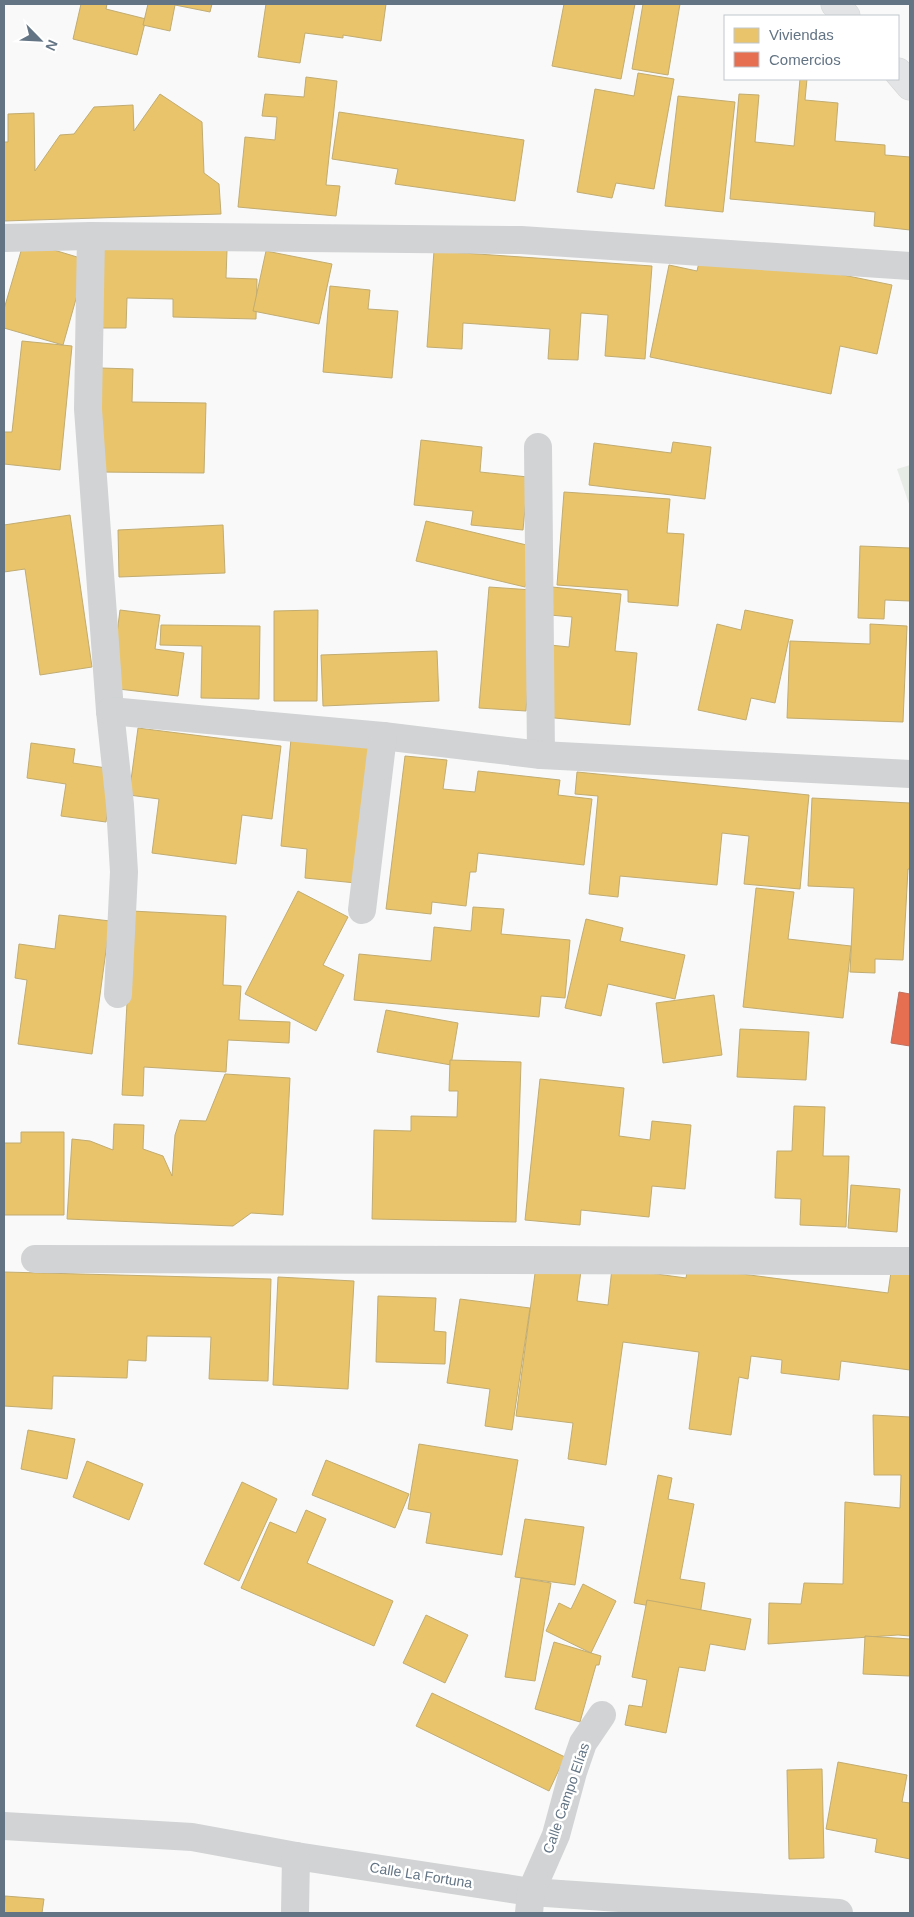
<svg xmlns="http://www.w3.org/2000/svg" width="914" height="1917" viewBox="0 0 914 1917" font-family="Arial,sans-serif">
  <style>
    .green { fill: #e8ece7 }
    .homes { fill: #e9c46a; stroke: #c1ac72 }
    .shops { fill: #e76f51; stroke: #bf7060 }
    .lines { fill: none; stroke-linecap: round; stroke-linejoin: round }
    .secondary-casing { stroke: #d6d7d8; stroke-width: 29 }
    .minor { stroke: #d1d3d4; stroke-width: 28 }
    .secondary { stroke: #e3e4e5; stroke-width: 28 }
    .labels { text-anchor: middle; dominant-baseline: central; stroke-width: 5; stroke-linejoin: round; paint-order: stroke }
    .street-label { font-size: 14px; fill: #637484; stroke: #fff }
  </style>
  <rect width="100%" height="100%" fill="#f9f9f9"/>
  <path class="green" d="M910,465V507L897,469Z"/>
  <g class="homes">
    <path d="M81,4H107L106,9L146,19L137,55L73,39Z"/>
    <path d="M148,4H212L210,12L175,5L170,31L143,25Z"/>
    <path d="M266,4H386L381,41L343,35V38L305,33L300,63L258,57Z"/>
    <path d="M564,4H635L621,79L552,66Z"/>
    <path d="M643,4H680L668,75L632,69Z"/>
    <path d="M638,73L674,79L654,189L616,183L612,198L577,192L595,89L634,96Z"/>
    <path d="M306,77L337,81L326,185L340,186L336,216L238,207L245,137L275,140L277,117L262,116L265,94L304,97Z"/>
    <path d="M800,79H807L805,100L838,103L835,141L885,145V155L910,157V230L874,226L875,212L730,199L739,94L759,95L755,142L794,146Z"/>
    <path d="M160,94L202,122L204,173L219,184L221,214L4,221V142H8V114L34,113L35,171L60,135L74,134L94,107L133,105L134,131Z"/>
    <path d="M678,96L735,102L723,212L665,206Z"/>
    <path d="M339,112L524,140L515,201L395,184L398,169L332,159Z"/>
    <path d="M24,241L87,260L63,345L4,328V309Z"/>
    <path d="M101,246L227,250L226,278L257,279L256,319L173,317V299L127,298L126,328H98Z"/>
    <path d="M266,251L332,264L319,324L253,311Z"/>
    <path d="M434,251L652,266L645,359L605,356L608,315L581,313L578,360L548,359L550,329L463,323L462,349L427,347Z"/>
    <path d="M701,254L770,260L892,285L877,354L840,346L831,394L650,357L669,265L697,271Z"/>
    <path d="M330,286L370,290L368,309L398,311L392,378L323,372Z"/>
    <path d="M22,341L72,346L60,470L4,464V432H12Z"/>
    <path d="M101,368L133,369L132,402L206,403L204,473L99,472Z"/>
    <path d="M421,440L482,447L480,472L528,477L523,530L471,525L473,511L414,505Z"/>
    <path d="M673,442L711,447L705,499L589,485L594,443L671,453Z"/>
    <path d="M564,492L670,499L667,533L684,534L678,606L628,602V590L557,585Z"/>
    <path d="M70,515L92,667L40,675L25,569L4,572V525Z"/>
    <path d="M426,521L535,547L525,587L416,561Z"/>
    <path d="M223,525L225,573L119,577L118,530Z"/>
    <path d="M860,546L910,548V601L885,600L884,619L858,618Z"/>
    <path d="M489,587L532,590L530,657L526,711L479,708Z"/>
    <path d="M552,587L621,594L615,651L637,653L630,725L544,717L550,645L569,647L572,617L550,615Z"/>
    <path d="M120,610L160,615L155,649L184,653L178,696L110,688Z"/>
    <path d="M318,610L317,701H274V611Z"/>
    <path d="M745,610L793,620L775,703L751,698L746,720L698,710L717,624L741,630Z"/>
    <path d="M870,624L907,626L903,722L787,718L790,641L870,644Z"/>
    <path d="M161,625L260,626L259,699L201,698L202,646L160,645Z"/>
    <path d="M437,651L439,701L323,706L321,655Z"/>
    <path d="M138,728L281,746L272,819L242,815L236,864L152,853L159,799L129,795Z"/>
    <path d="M291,739L369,745L356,883L305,878L307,849L281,846Z"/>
    <path d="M31,743L75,749L73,763L113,769L106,822L61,816L66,784L27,778Z"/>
    <path d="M405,756L447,760L443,789L475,792L478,771L560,780L558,795L592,799L584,865L478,853L476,872H470L466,906L432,902L431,914L386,909Z"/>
    <path d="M577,772L809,795L800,889L744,884L749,836L722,833L717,885L620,876L618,897L589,894L598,796L575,794Z"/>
    <path d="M812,798L910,803V869H908L903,960L875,959V973L850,972L854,888L808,886Z"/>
    <path d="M756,888L794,892L788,939L851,946L843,1018L743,1007Z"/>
    <path d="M298,891L348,917L323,965L344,975L316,1031L245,994Z"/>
    <path d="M473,907L504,909L501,934L570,940L565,998L541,996L539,1017L354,1000L359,954L431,961L434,927L471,931Z"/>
    <path d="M132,911L226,916L223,985L241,986L239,1020L290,1022L289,1043L228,1040L226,1072L144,1067L143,1096L122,1095Z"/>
    <path d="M59,915L110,921L92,1054L18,1044L27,980L15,978L19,944L55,949Z"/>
    <path d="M586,919L623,928L620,941L685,955L675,999L608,984L601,1016L565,1008Z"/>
    <path d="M714,995L722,1055L663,1063L656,1003Z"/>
    <path d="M386,1010L458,1023L451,1065L377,1052Z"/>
    <path d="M740,1029L809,1032L806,1080L737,1077Z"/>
    <path d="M450,1060L521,1062L516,1222L372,1219L374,1130L411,1131V1116L457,1117L458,1091H449Z"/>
    <path d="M225,1074L290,1078L283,1215L251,1213L233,1226L67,1219L72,1139L90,1141L113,1150L114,1124L144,1125L143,1149L163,1156L172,1176L175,1135L180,1120L206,1121Z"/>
    <path d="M540,1079L624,1088L619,1136L650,1140L652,1121L691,1125L685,1189L652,1186L649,1217L581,1210L580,1225L525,1220Z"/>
    <path d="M794,1106L825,1107L823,1156H849L846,1227L800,1225L801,1199L775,1198L777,1151H792Z"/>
    <path d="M21,1132H64V1215H4V1143H21Z"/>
    <path d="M851,1185L900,1189L897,1232L848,1228Z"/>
    <path d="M536,1266L581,1271L577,1301L608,1305L612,1268L686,1278L688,1267L888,1293L891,1272L910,1274V1370L841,1361L839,1380L781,1373L782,1360L751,1356L748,1379L739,1377L731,1435L689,1429L699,1352L623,1342L606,1465L568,1459L573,1423L516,1416Z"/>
    <path d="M4,1272L271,1279L268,1381L209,1379L211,1337L147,1336L146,1361L128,1360L127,1378L53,1376L52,1409L4,1406Z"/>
    <path d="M278,1277L354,1281L348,1389L273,1385Z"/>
    <path d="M378,1296L436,1298L434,1331L446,1332L445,1364L376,1362Z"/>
    <path d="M460,1299L530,1308L512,1430L485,1426L490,1389L447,1383Z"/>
    <path d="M873,1415L910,1417V1636L898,1635L768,1644L769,1603L801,1604L804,1583L843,1584L845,1502L900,1508L901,1475H874Z"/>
    <path d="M28,1430L75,1439L67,1479L21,1469Z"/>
    <path d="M419,1444L518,1460L502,1555L426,1543L431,1513L408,1509Z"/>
    <path d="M326,1460L409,1494L395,1528L312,1495Z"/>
    <path d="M87,1461L143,1484L129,1520L73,1497Z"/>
    <path d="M658,1475L672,1478L668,1499L694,1504L680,1579L705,1583L700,1615L634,1603Z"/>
    <path d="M242,1482L277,1499L239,1581L204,1564Z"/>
    <path d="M306,1510L326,1519L307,1563L393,1601L374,1646L241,1588L270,1522L296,1533Z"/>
    <path d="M525,1519L584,1527L575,1585L515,1577Z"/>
    <path d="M521,1578L551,1583L535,1681L505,1677Z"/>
    <path d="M583,1584L616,1601L591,1653L546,1631L559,1603L571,1609Z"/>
    <path d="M647,1600L751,1619L745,1650L710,1644L705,1671L679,1667L666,1733L625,1725L629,1705L642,1707L647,1680L632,1677Z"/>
    <path d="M426,1615L468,1635L445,1683L403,1663Z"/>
    <path d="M865,1636L910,1639V1676L863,1674Z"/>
    <path d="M554,1642L601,1656L599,1665H596L580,1722L535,1709Z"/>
    <path d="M432,1693L565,1757L549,1791L416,1726Z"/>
    <path d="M838,1762L907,1775L902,1802L910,1803V1859L875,1852L877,1839L826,1829Z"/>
    <path d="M822,1769L824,1858L789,1859L787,1770Z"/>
    <path d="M5,1896L44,1899L42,1913H4Z"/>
  </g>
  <path class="shops" d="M899,992L910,994V1046L891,1043Z"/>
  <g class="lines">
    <defs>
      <g id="secondary">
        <path d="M835,4L846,16"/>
        <path d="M898,72L910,86"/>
      </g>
    </defs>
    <use href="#secondary" class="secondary-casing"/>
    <g class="minor">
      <path d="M91,236L88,409L110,711L120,805L124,872L118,994"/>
      <path d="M4,238L91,236L521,240L910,266"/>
      <path d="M538,447L541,755"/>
      <path d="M110,711L383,736L541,755L910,774"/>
      <path d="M362,910L383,736"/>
      <path d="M35,1259L910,1261"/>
      <path d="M4,1826L192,1837L296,1856L531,1892L839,1913"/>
      <path d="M295,1913L296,1856"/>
      <path d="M529,1913L531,1892L556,1835L573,1772L583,1743L602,1715"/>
    </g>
    <use href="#secondary" class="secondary"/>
  </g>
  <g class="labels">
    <g class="street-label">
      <text transform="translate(566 1798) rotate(-71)">Calle Campo Elías</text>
      <text transform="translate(421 1875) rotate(9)">Calle La Fortuna</text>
    </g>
  </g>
  <rect width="914" height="1917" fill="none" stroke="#637484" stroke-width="10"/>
  <rect x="724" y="15" width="175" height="65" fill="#ffffff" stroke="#c1c7ce"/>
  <rect x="734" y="28" width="25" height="15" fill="#e9c46a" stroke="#c1c7ce"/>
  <text x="769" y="40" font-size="15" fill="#637484">Viviendas</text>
  <rect x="734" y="52" width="25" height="15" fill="#e76f51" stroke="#c1c7ce"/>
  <text x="769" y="65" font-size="15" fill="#637484">Comercios</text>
  <g transform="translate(40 40) rotate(114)" stroke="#ffffff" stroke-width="4" paint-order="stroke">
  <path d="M0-4L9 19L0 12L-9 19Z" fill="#637484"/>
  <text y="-8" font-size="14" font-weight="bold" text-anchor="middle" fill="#637484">N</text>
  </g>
</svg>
